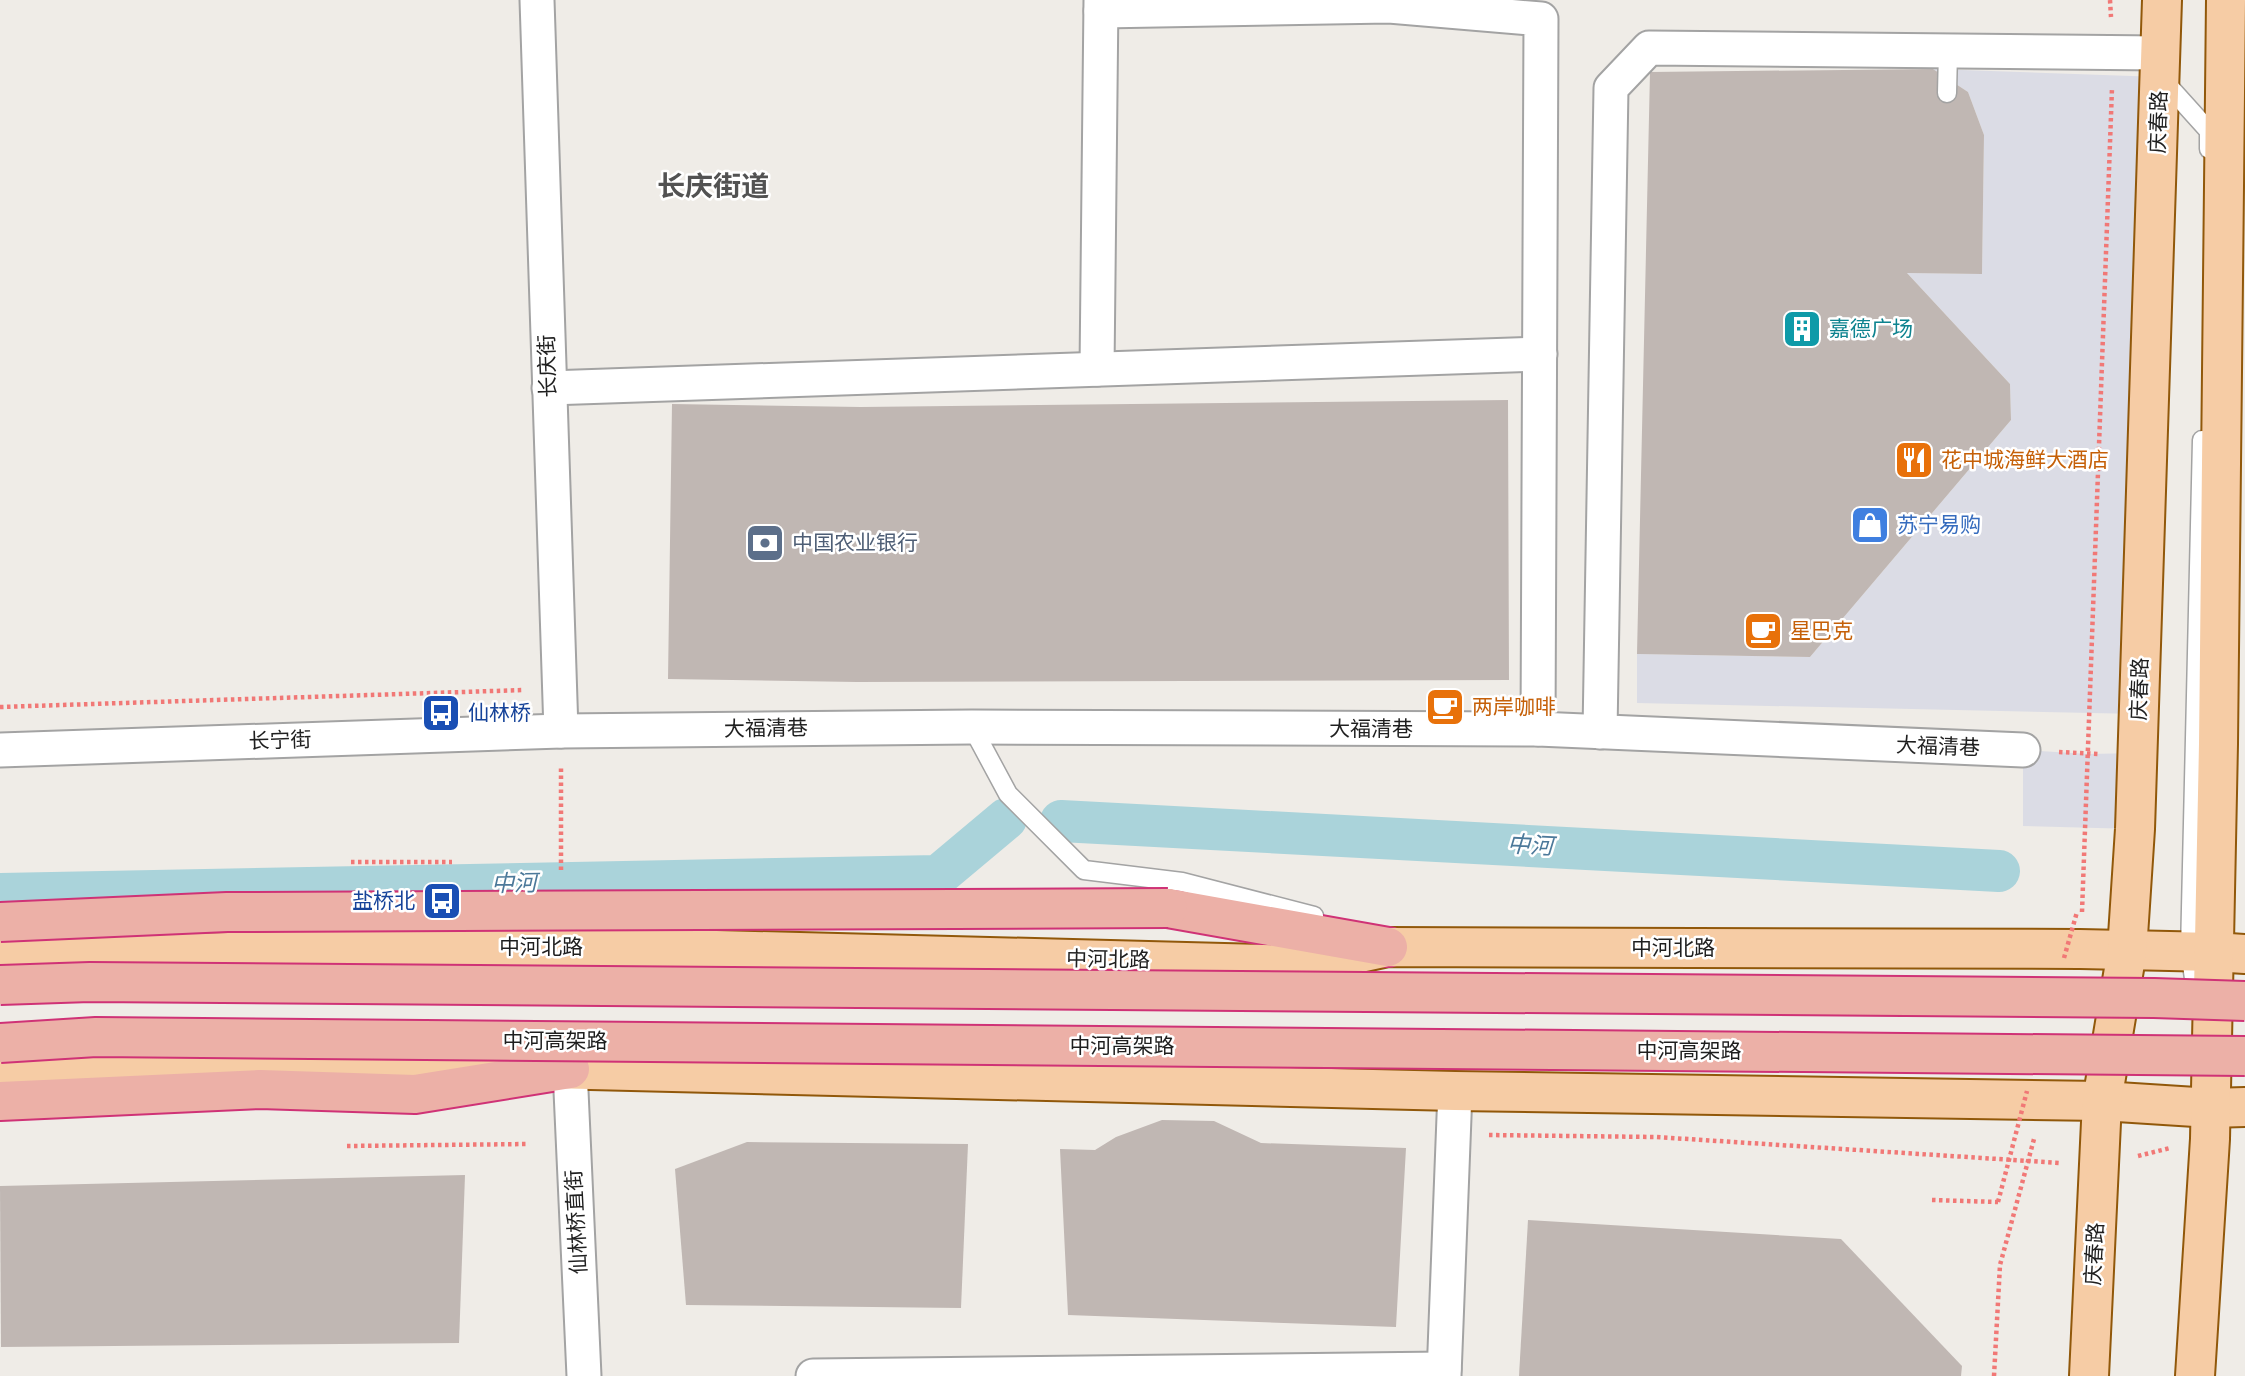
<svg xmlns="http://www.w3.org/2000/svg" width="2245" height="1376" viewBox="0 0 2245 1376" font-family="'Varela Round','Noto Sans SC',sans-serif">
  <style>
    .plaza { fill: #dbdce5 }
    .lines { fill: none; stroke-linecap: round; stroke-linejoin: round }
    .canal { stroke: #aad3da; stroke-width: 42 }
    .building { fill: #c0b7b3 }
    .service-casing { stroke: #a3a3a3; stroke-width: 21 }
    .minor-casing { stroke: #a3a3a3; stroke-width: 37 }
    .primary-casing { stroke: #91580a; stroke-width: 42 }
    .trunk-casing { stroke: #cf3276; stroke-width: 42 }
    .path { stroke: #f17876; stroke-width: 4.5; stroke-dasharray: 3.5 3.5; stroke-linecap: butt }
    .service { stroke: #fff; stroke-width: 18 }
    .minor { stroke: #fff; stroke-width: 33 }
    .primary { stroke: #f6cca5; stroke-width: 38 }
    .trunk { stroke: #ecb0a7; stroke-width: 38 }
    .trunk-bridge-casing { stroke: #cf3276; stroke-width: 42; stroke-linecap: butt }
    .path-bridge { stroke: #f17876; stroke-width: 4.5; stroke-dasharray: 3.5 3.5; stroke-linecap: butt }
    .trunk-bridge { stroke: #ecb0a7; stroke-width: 38 }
    .labels { text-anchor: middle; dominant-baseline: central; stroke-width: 5; stroke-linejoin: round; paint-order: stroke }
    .street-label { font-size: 21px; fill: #1f1f1f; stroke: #fff }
    .culture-label { font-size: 21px; fill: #0d838f; stroke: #fff; text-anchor: start }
    .food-label { font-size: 21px; fill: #c56008; stroke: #fff; text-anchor: start }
    .shop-label { font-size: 21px; fill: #366cbe; stroke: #fff; text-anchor: start }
    .service-label { font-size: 21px; fill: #4e5e75; stroke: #fff; text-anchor: start }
    .transit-label { font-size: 21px; fill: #164399; stroke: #fff; text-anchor: start }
    .water-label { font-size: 23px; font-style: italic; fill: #4c799a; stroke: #fff }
    .district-label { font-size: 28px; font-weight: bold; fill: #525252; stroke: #fff }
  </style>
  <rect width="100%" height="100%" fill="#efece7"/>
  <g class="plaza">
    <path d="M1933,69L2160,77L2139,714L1637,703V654L1810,657L2011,420L2010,384L1907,273L1982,274L1984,135L1968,92Z"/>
    <path d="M2023,750L2088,754L2139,753L2135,829L2023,826Z"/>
  </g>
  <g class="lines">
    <g class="canal">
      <path d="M1061,821L1999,871"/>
      <path d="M0,894L938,876L1006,819"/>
    </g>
  </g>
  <g class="building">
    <path d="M1933,69L1968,92L1984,135L1982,274L1907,273L2010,384L2011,420L1810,657L1637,654L1650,72Z"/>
    <path d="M1508,400L1509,680L857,682L668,679L672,404L861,407Z"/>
    <path d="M1162,1120L1214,1121L1261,1143L1406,1148L1396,1327L1068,1315L1060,1149L1095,1150L1116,1137Z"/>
    <path d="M747,1142L968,1144L961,1308L686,1305L675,1169Z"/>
    <path d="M465,1175L459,1343L1,1347L0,1186Z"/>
    <path d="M1528,1220L1841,1239L1962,1366L1961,1376H1519Z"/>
  </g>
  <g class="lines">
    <defs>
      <g id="service">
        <path d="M2163,80L2209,131V149"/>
        <path d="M1947,93L1948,52"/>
        <path d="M972,727L1008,794L1084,870L1182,882L1314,916"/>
        <path d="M2197,999L2190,951L2202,440"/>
      </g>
      <g id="minor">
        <path d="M537,0L561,731"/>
        <path d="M1101,11L1389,6L1541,19L1538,729"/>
        <path d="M1097,369L1101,0"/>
        <path d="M549,388L1540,354"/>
        <path d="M1600,732L1611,88L1649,48L2160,53"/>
        <path d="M0,750L561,731L972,727L1538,729L2023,750"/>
        <path d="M570,1069L584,1376"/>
        <path d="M813,1376L1444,1369"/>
        <path d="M1444,1376L1455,1091"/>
      </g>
      <g id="primary">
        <path d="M0,956L564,946L1304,965L1388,947L2080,949L2214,952L2245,954"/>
        <path d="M0,1070L260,1062L1455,1091L2102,1101L2211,1108L2245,1107"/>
        <path d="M2089,1376L2102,1101L2127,951L2135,829L2162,0"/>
        <path d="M2195,1376L2210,1139L2218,744L2226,0"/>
      </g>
      <g id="trunk">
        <path d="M1168,908L1388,947"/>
        <path d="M0,1101L260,1089L415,1094L570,1069"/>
      </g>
    </defs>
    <use href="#service" class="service-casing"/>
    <use href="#minor" class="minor-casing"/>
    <use href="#primary" class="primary-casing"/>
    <use href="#trunk" class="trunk-casing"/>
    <g class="path">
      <path d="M2110,0L2111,17"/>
      <path d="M0,707L524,690"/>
      <path d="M2059,752L2099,754"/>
      <path d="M351,862H452"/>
      <path d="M561,870V767"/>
      <path d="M2082,912L2112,88"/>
      <path d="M1489,1135L1656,1137L2060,1163"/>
      <path d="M347,1146L529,1144"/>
      <path d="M2138,1156L2170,1148"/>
      <path d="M1932,1200L1998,1202"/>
      <path d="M1994,1376L2000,1265L2034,1139"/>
    </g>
    <use href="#service" class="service"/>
    <use href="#minor" class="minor"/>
    <use href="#primary" class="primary"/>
    <use href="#trunk" class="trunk"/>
    <defs>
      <g id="trunk-bridge">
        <path d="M0,922L227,912L1168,908"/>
        <path d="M0,985L90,982L2154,998L2245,1001"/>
        <path d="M0,1043L96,1037L2245,1056"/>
      </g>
    </defs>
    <use href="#trunk-bridge" class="trunk-bridge-casing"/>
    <g class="path-bridge">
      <path d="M2064,958L2077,912"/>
      <path d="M1998,1202L2027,1091"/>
    </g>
    <use href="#trunk-bridge" class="trunk-bridge"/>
  </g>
  <defs>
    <symbol id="building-square" viewBox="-11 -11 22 22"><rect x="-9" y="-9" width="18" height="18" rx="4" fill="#0f9aa8" stroke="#fff"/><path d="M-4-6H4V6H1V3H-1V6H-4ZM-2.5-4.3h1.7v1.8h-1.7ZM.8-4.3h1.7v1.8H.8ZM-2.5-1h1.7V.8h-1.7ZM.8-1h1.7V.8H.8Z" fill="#fff"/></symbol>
    <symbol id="restaurant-square" viewBox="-11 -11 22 22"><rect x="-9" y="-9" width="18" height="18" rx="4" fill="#e8710a" stroke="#fff"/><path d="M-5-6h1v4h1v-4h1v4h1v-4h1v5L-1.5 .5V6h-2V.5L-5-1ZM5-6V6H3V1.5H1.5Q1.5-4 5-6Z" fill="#fff"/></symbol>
    <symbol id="shop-square" viewBox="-11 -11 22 22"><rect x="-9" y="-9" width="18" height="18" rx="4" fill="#3f7fe0" stroke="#fff"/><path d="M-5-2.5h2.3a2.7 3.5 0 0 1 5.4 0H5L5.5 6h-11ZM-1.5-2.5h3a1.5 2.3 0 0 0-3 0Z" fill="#fff"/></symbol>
    <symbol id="bank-square" viewBox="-11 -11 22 22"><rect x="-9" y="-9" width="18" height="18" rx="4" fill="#5c6f8a" stroke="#fff"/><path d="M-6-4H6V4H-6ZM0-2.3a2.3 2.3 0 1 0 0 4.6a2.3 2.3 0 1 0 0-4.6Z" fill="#fff"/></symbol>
    <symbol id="cafe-square" viewBox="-11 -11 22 22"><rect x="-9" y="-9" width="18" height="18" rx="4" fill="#e8710a" stroke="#fff"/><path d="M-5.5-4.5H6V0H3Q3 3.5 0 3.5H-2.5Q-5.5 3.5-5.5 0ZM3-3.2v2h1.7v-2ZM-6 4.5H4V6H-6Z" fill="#fff"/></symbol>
    <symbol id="bus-square" viewBox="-11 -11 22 22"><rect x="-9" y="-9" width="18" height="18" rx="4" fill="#1a4fb4" stroke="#fff"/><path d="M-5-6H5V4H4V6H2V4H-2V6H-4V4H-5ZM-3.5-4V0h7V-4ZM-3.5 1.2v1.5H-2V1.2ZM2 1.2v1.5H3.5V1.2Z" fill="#fff"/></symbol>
  </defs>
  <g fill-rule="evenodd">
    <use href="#building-square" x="1780" y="307" width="44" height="44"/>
    <use href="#restaurant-square" x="1892" y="438" width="44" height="44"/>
    <use href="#shop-square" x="1848" y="503" width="44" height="44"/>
    <use href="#bank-square" x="743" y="521" width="44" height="44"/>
    <use href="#cafe-square" x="1741" y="609" width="44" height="44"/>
    <use href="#cafe-square" x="1423" y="685" width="44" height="44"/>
    <use href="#bus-square" x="419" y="691" width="44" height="44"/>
    <use href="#bus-square" x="420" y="879" width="44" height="44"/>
  </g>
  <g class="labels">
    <g class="street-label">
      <text transform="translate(2159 122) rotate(-88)">庆春路</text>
      <text transform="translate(548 366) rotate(-92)">长庆街</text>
      <text transform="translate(2140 689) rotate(-88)">庆春路</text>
      <text transform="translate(766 729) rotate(-1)">大福清巷</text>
      <text x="1371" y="729">大福清巷</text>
      <text transform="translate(280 741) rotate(-2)">长宁街</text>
      <text transform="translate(1938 747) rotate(2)">大福清巷</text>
      <text x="541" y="947">中河北路</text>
      <text x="1673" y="948">中河北路</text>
      <text transform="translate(1108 960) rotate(1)">中河北路</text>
      <text x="555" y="1041">中河高架路</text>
      <text x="1122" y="1046">中河高架路</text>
      <text x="1689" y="1051">中河高架路</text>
      <text transform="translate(577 1222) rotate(-93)">仙林桥直街</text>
      <text transform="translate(2095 1254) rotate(-87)">庆春路</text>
    </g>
    <g class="culture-label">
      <text x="1829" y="329">嘉德广场</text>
    </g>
    <g class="food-label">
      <text x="1941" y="460">花中城海鲜大酒店</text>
      <text x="1790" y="631">星巴克</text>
      <text x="1472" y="707">两岸咖啡</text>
    </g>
    <g class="shop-label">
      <text x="1897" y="525">苏宁易购</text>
    </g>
    <g class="service-label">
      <text x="792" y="543">中国农业银行</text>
    </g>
    <g class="transit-label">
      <text x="468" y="713">仙林桥</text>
      <text x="415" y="901" text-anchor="end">盐桥北</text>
    </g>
    <g class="water-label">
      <text transform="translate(1530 846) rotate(3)">中河</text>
      <text transform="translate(514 884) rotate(-1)">中河</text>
    </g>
    <g class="district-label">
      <text x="713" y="187">长庆街道</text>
    </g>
  </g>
</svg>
